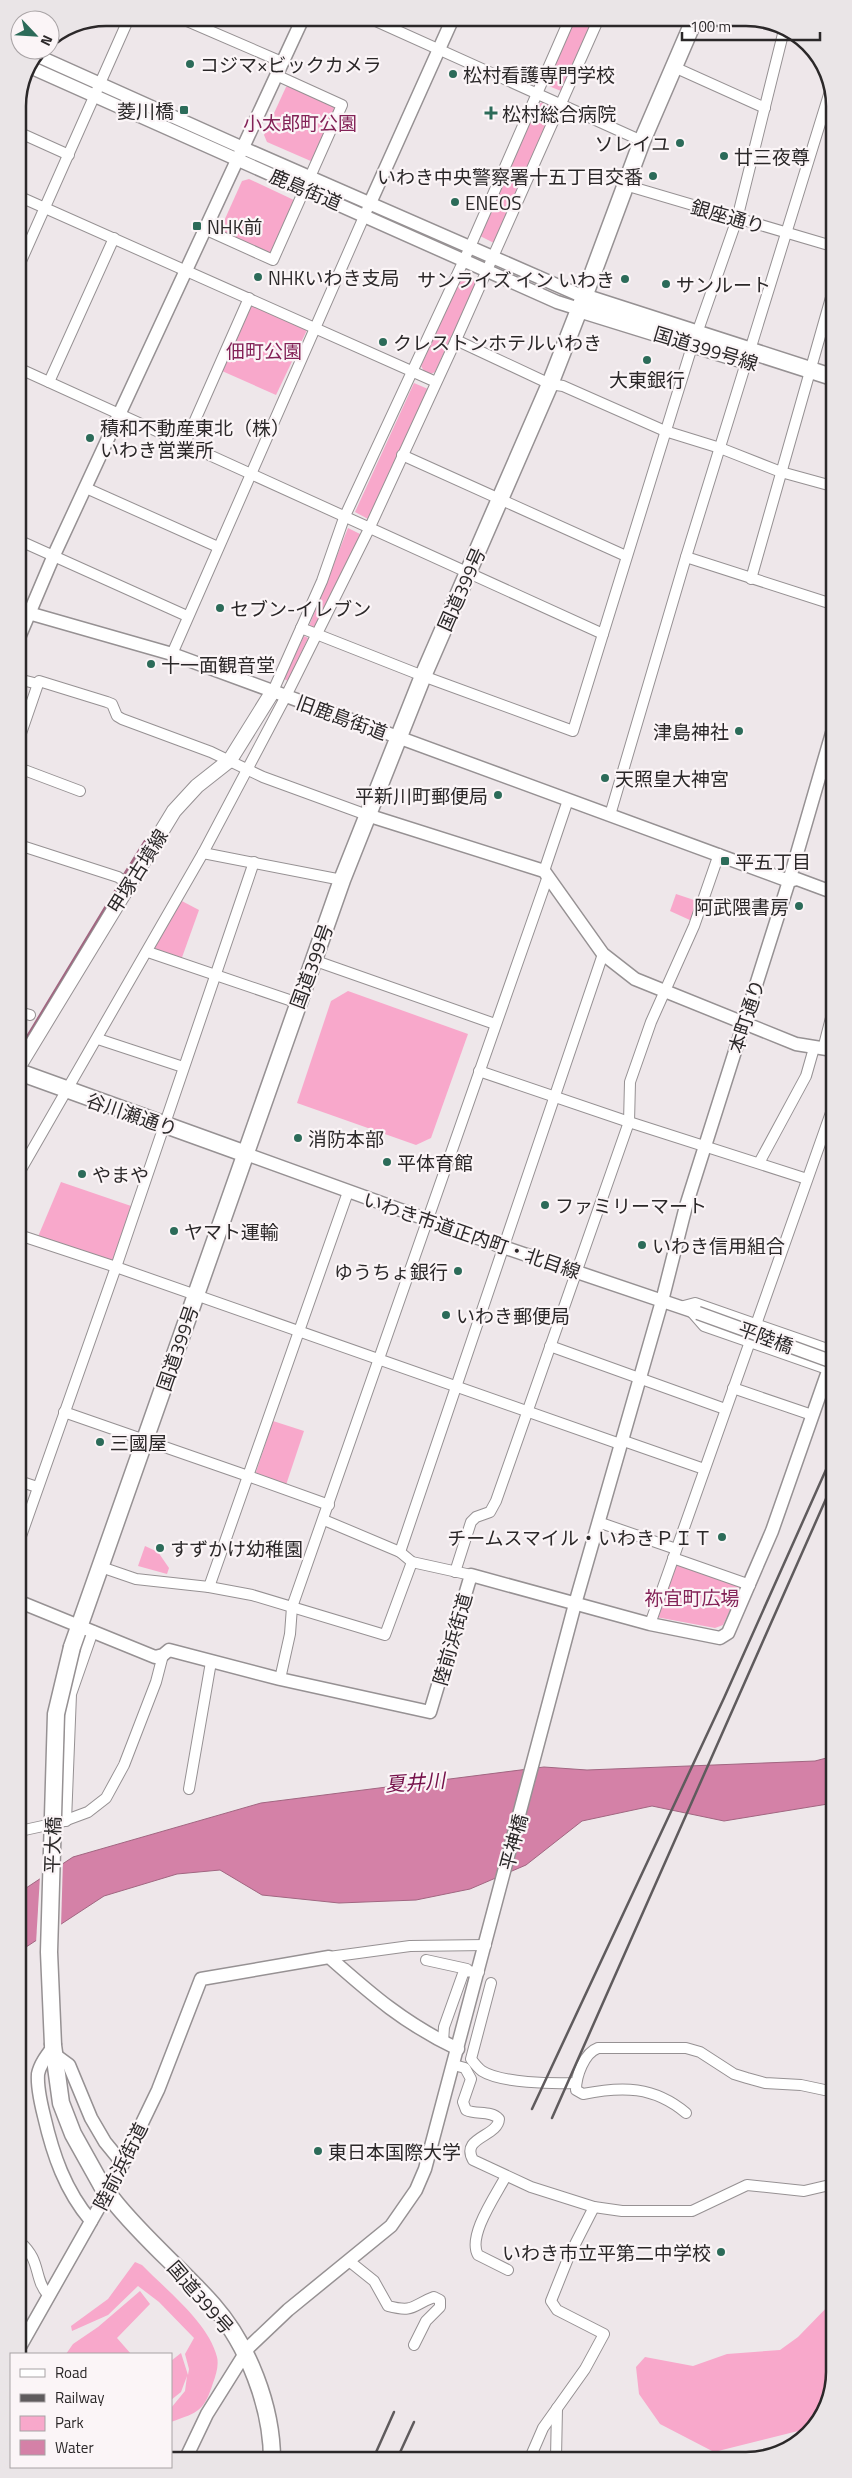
<svg xmlns="http://www.w3.org/2000/svg" width="852" height="2478" viewBox="0 0 852 2478" font-family="'Titillium Web','Noto Sans JP',sans-serif">
  <style>
    .green { fill: #f8a8cb }
    .water { fill: #d481a7; stroke: #a16681 }
    .pier { fill: #eee7ea }
    .lines { fill: none; stroke-linecap: round; stroke-linejoin: round }
    .stream { stroke: #a16681; stroke-width: 2.5 }
    .minor-casing { stroke: #969193; stroke-width: 12 }
    .tertiary-casing { stroke: #969193; stroke-width: 15 }
    .secondary-casing { stroke: #969193; stroke-width: 16 }
    .primary-casing { stroke: #969193; stroke-width: 19 }
    .trunk-casing { stroke: #969193; stroke-width: 19 }
    .minor { stroke: #fff; stroke-width: 10 }
    .tertiary { stroke: #fff; stroke-width: 12 }
    .secondary { stroke: #fff; stroke-width: 14 }
    .primary { stroke: #fff; stroke-width: 16 }
    .trunk { stroke: #fff; stroke-width: 16 }
    .rail { stroke: #5f5b5d; stroke-width: 2.5 }
    .tertiary-bridge-casing { stroke: #969193; stroke-width: 15; stroke-linecap: butt }
    .trunk-bridge-casing { stroke: #969193; stroke-width: 19; stroke-linecap: butt }
    .tertiary-bridge { stroke: #fff; stroke-width: 12 }
    .trunk-bridge { stroke: #fff; stroke-width: 16 }
    .poi-dot { fill: #2c6b59; stroke: #fbf5f7; stroke-width: 2 }
    .labels { text-anchor: middle; dominant-baseline: central; stroke-width: 4.5; stroke-linejoin: round; paint-order: stroke }
    .poi-label { font-size: 19px; fill: #2b2829; stroke: #fbf5f7; text-anchor: start }
    .park-label { font-size: 19px; fill: #832257; stroke: #fbf5f7 }
    .street-label { font-size: 19px; fill: #2b2829; stroke: #fbf5f7 }
    .water-label { font-size: 20px; font-style: italic; fill: #75114a; stroke: #fbf5f7 }
    .rim { fill: none; stroke: #2b2829; stroke-width: 2.5 }
  </style>
  <rect width="100%" height="100%" fill="#eee7ea"/>
  <g class="green">
    <path d="M574,18H594L561,91L544,84Z"/>
    <path d="M289,85L335,106L336,110L313,162L267,142L264,135L286,87Z"/>
    <path d="M543,102L550,104L553,111L494,243L480,236L537,105Z"/>
    <path d="M249,179L296,201L273,252L268,253L220,230L242,181Z"/>
    <path d="M462,274L477,281L435,372L431,374L424,371L421,366Z"/>
    <path d="M252,304L307,330L276,395L222,371Z"/>
    <path d="M414,383L428,389L368,519L355,512Z"/>
    <path d="M348,528L362,535L315,629L309,626Z"/>
    <path d="M304,636L308,638L288,681L284,679Z"/>
    <path d="M676,894L697,901L692,921L670,911Z"/>
    <path d="M178,899L199,910L180,963L149,952Z"/>
    <path d="M348,991L468,1034L431,1138L416,1145L297,1103L331,1001Z"/>
    <path d="M61,1182L134,1207L115,1265L37,1239Z"/>
    <path d="M273,1421L304,1431L286,1485L257,1477L256,1472Z"/>
    <path d="M145,1546L158,1552L169,1568L167,1574L138,1566Z"/>
    <path d="M677,1564L741,1586L723,1625L715,1628L656,1617Z"/>
    <path d="M135,2262L142,2265C165,2289 209,2323 217,2357C219,2365 216,2375 213,2383C204,2411 199,2412 171,2422V2408L185,2391L187,2376L181,2392L171,2400V2361L181,2353L188,2375L189,2369L185,2354L194,2338L159,2302L138,2286L108,2315L72,2331L71,2326L108,2299Z"/>
    <path d="M140,2291L150,2304L117,2338L131,2354H66L73,2344L98,2327Z"/>
    <path d="M834,2300V2372L816,2426L814,2427L714,2452L660,2424L639,2394L636,2367L645,2357L693,2366L727,2354L780,2350L798,2337Z"/>
  </g>
  <path class="water" d="M834,1756V1803L724,1821L652,1806L582,1821L526,1865L470,1889L416,1900L339,1903L262,1895L220,1870L177,1874L104,1896L20,1951V1892L73,1857L261,1803L544,1767L587,1770L815,1761Z"/>
  <path class="pier" d="M63,1860L61,1927L36,1943L40,1876Z"/>
  <g class="lines">
    <g class="stream">
      <path d="M122,878L145,841"/>
      <path d="M19,1050L120,883"/>
    </g>
    <defs>
      <g id="minor">
        <path d="M180,18L282,62"/>
        <path d="M369,18L642,141"/>
        <path d="M674,67L765,108"/>
        <path d="M18,132L69,155"/>
        <path d="M625,185L832,246"/>
        <path d="M18,196L436,382"/>
        <path d="M211,232L273,260L342,105L276,75"/>
        <path d="M18,268L129,18"/>
        <path d="M456,340L550,384L563,386L665,431L720,448L781,472L832,486"/>
        <path d="M18,368L603,634"/>
        <path d="M49,382L114,238"/>
        <path d="M185,443L249,298"/>
        <path d="M402,455L626,556"/>
        <path d="M86,488L218,547"/>
        <path d="M18,540L187,616"/>
        <path d="M686,557L832,604"/>
        <path d="M751,579L832,294"/>
        <path d="M301,628L423,676L573,731L689,356L737,219L784,30"/>
        <path d="M172,654L370,203"/>
        <path d="M18,679L38,684"/>
        <path d="M273,691L322,581L344,518L470,247L570,18"/>
        <path d="M18,742L39,681L107,702L112,704L117,716L122,719L211,752L263,777L367,815"/>
        <path d="M19,768L80,791"/>
        <path d="M610,815L686,557L831,88"/>
        <path d="M19,845L118,877L128,884"/>
        <path d="M203,853L342,880"/>
        <path d="M544,871L568,800"/>
        <path d="M148,952L298,1003"/>
        <path d="M313,960L495,1024"/>
        <path d="M19,1012L30,1015"/>
        <path d="M98,1039L183,1067"/>
        <path d="M823,1049L833,1010"/>
        <path d="M479,1071L629,1122L807,1179"/>
        <path d="M759,1163L806,1076L814,1048"/>
        <path d="M19,1173L203,853L286,696L369,529L456,340L599,18"/>
        <path d="M19,1235L116,1267L620,1444"/>
        <path d="M680,1307L695,1303L833,1351"/>
        <path d="M690,1310L704,1326L833,1371"/>
        <path d="M550,1346L725,1409"/>
        <path d="M733,1388L812,1415"/>
        <path d="M64,1412L248,1476L348,1192"/>
        <path d="M621,1440L704,1469"/>
        <path d="M19,1481L37,1487"/>
        <path d="M324,1520L400,1552L412,1562L471,1575"/>
        <path d="M598,1522L676,1549"/>
        <path d="M20,1539L116,1267L254,862"/>
        <path d="M400,1552L603,954"/>
        <path d="M673,1558L750,1585"/>
        <path d="M101,1567L136,1579L209,1587L248,1476L329,1505"/>
        <path d="M455,1572L471,1522L476,1517L490,1512L496,1501L629,1122L630,1082L651,1022L694,926L719,854"/>
        <path d="M209,1587L252,1595L385,1635L412,1562"/>
        <path d="M650,1624L833,1107"/>
        <path d="M280,1679L290,1634L292,1607L548,876"/>
        <path d="M189,1789L211,1662"/>
        <path d="M66,1821L71,1694L93,1631"/>
        <path d="M20,1831L61,1822L88,1812L106,1798L124,1765L156,1682L163,1655"/>
        <path d="M329,1957L410,1946L486,1945"/>
        <path d="M426,1960L467,1969"/>
        <path d="M491,1983L471,2059C474,2063 478,2068 482,2071C501,2083 553,2084 576,2083"/>
        <path d="M443,2042L444,2027L464,1971L479,1972"/>
        <path d="M454,2065L465,2068L471,2079L463,2102L466,2110C476,2115 491,2110 499,2119C498,2137 460,2137 473,2160L531,2187L594,2207L622,2211H692L747,2185L804,2191L834,2184"/>
        <path d="M686,2113C654,2086 622,2086 583,2094L576,2090C576,2076 584,2053 598,2048H686L700,2052L734,2074L747,2078L765,2083L801,2085L834,2092"/>
        <path d="M506,2176C496,2195 467,2236 478,2255L508,2270"/>
        <path d="M20,2242C42,2261 33,2278 48,2295"/>
        <path d="M349,2261L374,2281L388,2306C415,2313 412,2305 434,2297L440,2300V2307L426,2321L414,2345"/>
        <path d="M530,2458L543,2428L585,2369L604,2334L557,2310L551,2301L569,2256L594,2207"/>
        <path d="M556,2458L557,2408"/>
      </g>
      <g id="tertiary">
        <path d="M38,56L243,148L584,297"/>
        <path d="M32,68L557,302L579,309"/>
        <path d="M370,203L453,18"/>
        <path d="M18,610L172,654L789,881L797,879L832,892"/>
        <path d="M18,640L54,555L303,18"/>
        <path d="M367,815L544,871L603,954L635,979L796,1044L833,1050"/>
        <path d="M246,1154L503,1247L698,1313"/>
        <path d="M20,1602L155,1657L163,1655L169,1650L280,1679L430,1712L471,1575L650,1624L720,1638L728,1633L772,1531L833,1357"/>
        <path d="M53,2047C47,2055 40,2064 38,2074C37,2087 41,2104 44,2116C53,2155 65,2190 91,2221"/>
        <path d="M54,2054L69,2065L91,2118L105,2142L123,2164"/>
        <path d="M21,2345L115,2179L158,2090L201,1979L329,1957C372,1995 405,2024 458,2049"/>
        <path d="M185,2460L207,2414L249,2347L288,2310L391,2226L416,2190L425,2169L575,1604L662,1301L686,1206L789,881L832,733"/>
      </g>
      <path id="secondary" d="M19,1066L174,811L197,786L230,760L273,691"/>
      <g id="primary">
        <path d="M584,297L642,141L695,18"/>
        <path d="M19,1072L246,1154"/>
      </g>
      <g id="trunk">
        <path d="M579,309L737,358"/>
        <path d="M72,1647L342,880L423,676L550,384L584,297L832,377"/>
        <path d="M53,2045L61,2103L73,2134L102,2186"/>
        <path d="M113,2200C143,2238 181,2269 213,2305C248,2345 272,2406 272,2460"/>
      </g>
    </defs>
    <use href="#minor" class="minor-casing"/>
    <use href="#tertiary" class="tertiary-casing"/>
    <use href="#secondary" class="secondary-casing"/>
    <use href="#primary" class="primary-casing"/>
    <use href="#trunk" class="trunk-casing"/>
    <use href="#minor" class="minor"/>
    <use href="#tertiary" class="tertiary"/>
    <use href="#secondary" class="secondary"/>
    <use href="#primary" class="primary"/>
    <use href="#trunk" class="trunk"/>
    <g class="rail">
      <path d="M532,2109L724,1698L833,1454"/>
      <path d="M552,2118L833,1483"/>
      <path d="M373,2459L394,2412"/>
      <path d="M397,2459L414,2422"/>
    </g>
    <defs>
      <path id="tertiary-bridge" d="M698,1313L833,1362"/>
      <g id="trunk-bridge">
        <path d="M53,2045L49,1952L56,1714L72,1647"/>
        <path d="M102,2186L113,2200"/>
      </g>
    </defs>
    <use href="#tertiary-bridge" class="tertiary-bridge-casing"/>
    <use href="#trunk-bridge" class="trunk-bridge-casing"/>
    <use href="#tertiary-bridge" class="tertiary-bridge"/>
    <use href="#trunk-bridge" class="trunk-bridge"/>
  </g>
  <g class="poi-dot">
    <circle cx="190" cy="64" r="5"/>
    <circle cx="453" cy="74" r="5"/>
    <rect x="179" y="105" width="10" height="10" rx="2.5"/>
    <path d="M488.5 105.5h5v5h5v5h-5v5h-5v-5h-5v-5h5z"/>
    <circle cx="680" cy="143" r="5"/>
    <circle cx="724" cy="156" r="5"/>
    <circle cx="653" cy="176" r="5"/>
    <circle cx="455" cy="202" r="5"/>
    <rect x="192" y="221" width="10" height="10" rx="2.5"/>
    <circle cx="258" cy="277" r="5"/>
    <circle cx="625" cy="279" r="5"/>
    <circle cx="666" cy="284" r="5"/>
    <circle cx="383" cy="342" r="5"/>
    <circle cx="647" cy="360" r="5"/>
    <circle cx="90" cy="438" r="5"/>
    <circle cx="220" cy="608" r="5"/>
    <circle cx="151" cy="664" r="5"/>
    <circle cx="739" cy="731" r="5"/>
    <circle cx="605" cy="778" r="5"/>
    <circle cx="498" cy="795" r="5"/>
    <rect x="720" y="856" width="10" height="10" rx="2.5"/>
    <circle cx="799" cy="906" r="5"/>
    <circle cx="298" cy="1138" r="5"/>
    <circle cx="387" cy="1162" r="5"/>
    <circle cx="82" cy="1174" r="5"/>
    <circle cx="545" cy="1205" r="5"/>
    <circle cx="174" cy="1231" r="5"/>
    <circle cx="642" cy="1245" r="5"/>
    <circle cx="458" cy="1271" r="5"/>
    <circle cx="446" cy="1315" r="5"/>
    <circle cx="100" cy="1442" r="5"/>
    <circle cx="722" cy="1537" r="5"/>
    <circle cx="160" cy="1548" r="5"/>
    <circle cx="318" cy="2151" r="5"/>
    <circle cx="721" cy="2252" r="5"/>
  </g>
  <g class="labels">
    <g class="poi-label">
      <text x="200" y="64">コジマ×ビックカメラ</text>
      <text x="463" y="74">松村看護専門学校</text>
      <text x="174" y="110" text-anchor="end">菱川橋</text>
      <text x="502" y="113">松村総合病院</text>
      <text x="670" y="143" text-anchor="end">ソレイユ</text>
      <text x="734" y="156">廿三夜尊</text>
      <text x="643" y="176" text-anchor="end">いわき中央警察署十五丁目交番</text>
      <text x="465" y="202">ENEOS</text>
      <text x="207" y="226">NHK前</text>
      <text x="268" y="277">NHKいわき支局</text>
      <text x="615" y="279" text-anchor="end">サンライズ イン いわき</text>
      <text x="676" y="284">サンルート</text>
      <text x="393" y="342">クレストンホテルいわき</text>
      <text x="647" y="379" text-anchor="middle">大東銀行</text>
      <text x="100" y="427">積和不動産東北（株）<tspan x="100" dy="22">いわき営業所</tspan></text>
      <text x="230" y="608">セブン-イレブン</text>
      <text x="161" y="664">十一面観音堂</text>
      <text x="729" y="731" text-anchor="end">津島神社</text>
      <text x="615" y="778">天照皇大神宮</text>
      <text x="488" y="795" text-anchor="end">平新川町郵便局</text>
      <text x="735" y="861">平五丁目</text>
      <text x="789" y="906" text-anchor="end">阿武隈書房</text>
      <text x="308" y="1138">消防本部</text>
      <text x="397" y="1162">平体育館</text>
      <text x="92" y="1174">やまや</text>
      <text x="555" y="1205">ファミリーマート</text>
      <text x="184" y="1231">ヤマト運輸</text>
      <text x="652" y="1245">いわき信用組合</text>
      <text x="448" y="1271" text-anchor="end">ゆうちょ銀行</text>
      <text x="456" y="1315">いわき郵便局</text>
      <text x="110" y="1442">三國屋</text>
      <text x="712" y="1537" text-anchor="end">チームスマイル・いわきＰＩＴ</text>
      <text x="170" y="1548">すずかけ幼稚園</text>
      <text x="328" y="2151">東日本国際大学</text>
      <text x="711" y="2252" text-anchor="end">いわき市立平第二中学校</text>
    </g>
    <g class="park-label">
      <text x="300" y="122">小太郎町公園</text>
      <text x="264" y="350">佃町公園</text>
      <text x="692" y="1597">祢宜町広場</text>
    </g>
    <g class="street-label">
      <text transform="translate(306 189) rotate(23)">鹿島街道</text>
      <text transform="translate(728 216) rotate(16)">銀座通り</text>
      <text transform="translate(706 348) rotate(17)">国道399号線</text>
      <text transform="translate(461 589) rotate(-66)">国道399号</text>
      <text transform="translate(342 717) rotate(20)">旧鹿島街道</text>
      <text transform="translate(137 871) rotate(-58)">甲塚古墳線</text>
      <text transform="translate(311 966) rotate(-70)">国道399号</text>
      <text transform="translate(746 1016) rotate(-72)">本町通り</text>
      <text transform="translate(132 1114) rotate(19)">谷川瀬通り</text>
      <text transform="translate(472 1235) rotate(19)">いわき市道正内町・北目線</text>
      <text transform="translate(766 1337) rotate(20)">平陸橋</text>
      <text transform="translate(177 1348) rotate(-71)">国道399号</text>
      <text transform="translate(452 1639) rotate(-74)">陸前浜街道</text>
      <text transform="translate(513 1842) rotate(-75)">平神橋</text>
      <text transform="translate(52 1845) rotate(-88)">平大橋</text>
      <text transform="translate(120 2166) rotate(-63)">陸前浜街道</text>
      <text transform="translate(201 2297) rotate(49)">国道399号</text>
    </g>
    <g class="water-label">
      <text transform="translate(415 1782) rotate(-4)">夏井川</text>
    </g>
  </g>
  <path d="M0 0H852V2478H0ZM106 26H746A80 80 0 0 1 826 106V2372A80 80 0 0 1 746 2452H106A80 80 0 0 1 26 2372V106A80 80 0 0 1 106 26Z" fill="#eae5e7" fill-rule="evenodd"/>
  <path class="rim" d="M106 26H746A80 80 0 0 1 826 106V2372A80 80 0 0 1 746 2452H106A80 80 0 0 1 26 2372V106A80 80 0 0 1 106 26Z"/>
  <rect x="10" y="2353" width="162" height="115" fill="#fbf5f7" stroke="#a8a3a5"/>
  <rect x="20" y="2369" width="25" height="8" fill="#ffffff" stroke="#a8a3a5"/>
  <text x="55" y="2378" font-size="15" fill="#2b2829">Road</text>
  <rect x="20" y="2394" width="25" height="8" fill="#5f5b5d" stroke="#a8a3a5"/>
  <text x="55" y="2403" font-size="15" fill="#2b2829">Railway</text>
  <rect x="20" y="2416" width="25" height="15" fill="#f8a8cb" stroke="#a8a3a5"/>
  <text x="55" y="2428" font-size="15" fill="#2b2829">Park</text>
  <rect x="20" y="2440" width="25" height="15" fill="#d481a7" stroke="#a8a3a5"/>
  <text x="55" y="2453" font-size="15" fill="#2b2829">Water</text>
  <g transform="translate(35 35) rotate(115)"><circle r="24" fill="#fbf5f7" stroke="#a8a3a5"/>
  <path d="M0-4L9 19L0 12L-9 19Z" fill="#2c6b59"/>
  <text y="-8" font-size="14" font-weight="bold" text-anchor="middle" fill="#2b2829">N</text>
  </g>
  <path d="M682 32v8h138v-8" fill="none" stroke="#2b2829" stroke-width="2.5"/>
  <text x="690" y="32" font-size="15" fill="#2b2829" stroke="#fbf5f7" stroke-width="4" paint-order="stroke">100 m</text>
</svg>
